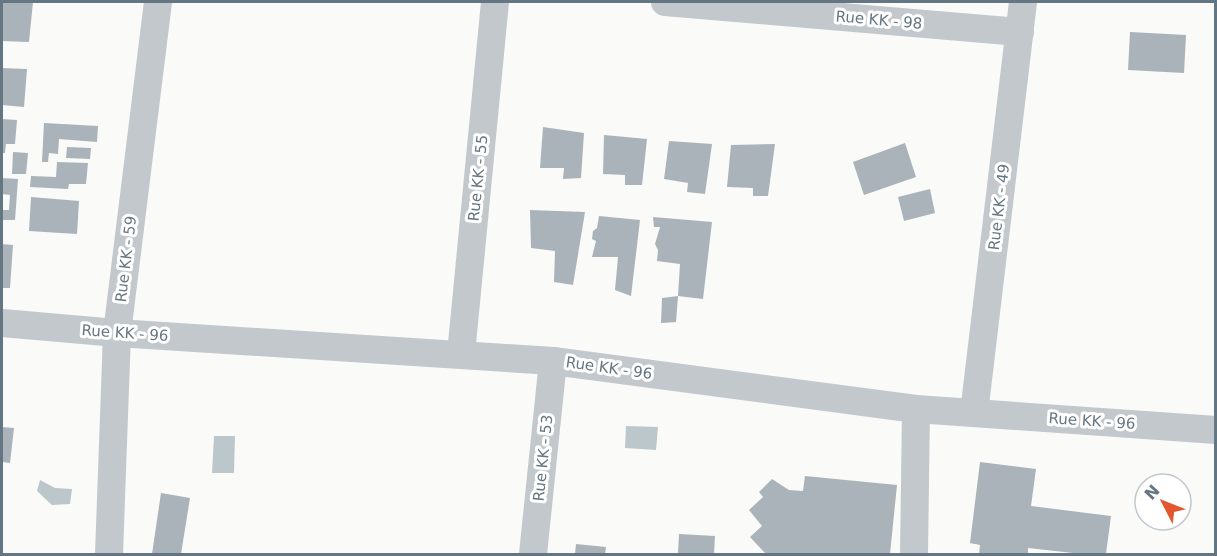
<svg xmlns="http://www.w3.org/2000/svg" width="1217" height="556" viewBox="0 0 1217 556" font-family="'DejaVu Sans',sans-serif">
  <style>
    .water { fill: #bbc7cb }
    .building { fill: #aab3b9 }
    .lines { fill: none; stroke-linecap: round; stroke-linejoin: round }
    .street { stroke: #c3c8cc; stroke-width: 28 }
    .labels { text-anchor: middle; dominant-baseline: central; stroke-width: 6; stroke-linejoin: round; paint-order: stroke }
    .street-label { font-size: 15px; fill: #657683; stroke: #fff }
  </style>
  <rect width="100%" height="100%" fill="#fafaf8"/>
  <g class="water">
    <path d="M626,426L658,427L656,450L625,448Z"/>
    <path d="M214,436H235L234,473H212Z"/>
    <path d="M40,480L55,488L72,489L70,504L52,505L37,491Z"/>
  </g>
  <g class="building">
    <path d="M2,2H33L29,42L2,41Z"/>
    <path d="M1130,32L1186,35L1184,73L1128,70Z"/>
    <path d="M2,68L27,69L24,107L2,105Z"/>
    <path d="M2,119L17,120L15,144H6L5,153H2Z"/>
    <path d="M44,123L98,126L97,142L59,139L58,154L49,153L48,162H42Z"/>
    <path d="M543,127L584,133L581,178L563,179L564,168H540Z"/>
    <path d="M604,135L647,139L642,185H625V175L603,174Z"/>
    <path d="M669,141L712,144L705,194L687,192L688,183L664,179Z"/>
    <path d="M905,143L916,177L864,195L853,162Z"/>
    <path d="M775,144L768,196H753V188L727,187L731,145Z"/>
    <path d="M67,147L91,148L90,159L66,158Z"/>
    <path d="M13,152L28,153L26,174H12Z"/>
    <path d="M57,162L88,163L86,184H69L68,189L30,187L31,176L56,177Z"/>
    <path d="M2,178L18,179L15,220H2V210H9L10,195L2,194Z"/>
    <path d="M930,189L935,213L904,221L898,197Z"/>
    <path d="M31,197L79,201L77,234L29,231Z"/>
    <path d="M530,210L585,212L573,285L554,282L555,251L531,248Z"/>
    <path d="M599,216L640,220L631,296L615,290L618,257H592L596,241L592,239L593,231L597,228Z"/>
    <path d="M653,217L712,222L703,299L678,296L680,264L657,261L658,250L655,244L660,227H654Z"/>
    <path d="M2,244L13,245L10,288H2Z"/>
    <path d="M678,296L676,322L661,323L662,298Z"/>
    <path d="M2,427L14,428L10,463L2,462Z"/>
    <path d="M980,462L1036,469L1031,506L1111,516L1106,554H1082L1028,548V554H979L980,545L970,543Z"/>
    <path d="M805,476L897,485L890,554H766L750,537L762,526L749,510L763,497L759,492L772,479L789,490L803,491Z"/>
    <path d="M161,493L190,498L181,554H152Z"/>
    <path d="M679,534L715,536L714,554H678Z"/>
    <path d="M576,544L606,547L605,554H575Z"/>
  </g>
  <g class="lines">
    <g class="street">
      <path d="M665,2L1020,32"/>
      <path d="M2,323L117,333L553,361L916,409L1216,430"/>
      <path d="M461,354L495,2"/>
      <path d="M974,413L1023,2"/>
      <path d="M109,554L117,333L158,2"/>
      <path d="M533,554L553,361"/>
      <path d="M914,554L916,409"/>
    </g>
  </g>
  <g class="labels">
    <g class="street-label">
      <text transform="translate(879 20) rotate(5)">Rue KK - 98</text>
      <text transform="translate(478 178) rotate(-84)">Rue KK - 55</text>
      <text transform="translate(999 207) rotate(-83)">Rue KK - 49</text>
      <text transform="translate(126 259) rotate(-83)">Rue KK - 59</text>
      <text transform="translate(125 333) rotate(4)">Rue KK - 96</text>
      <text transform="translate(609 368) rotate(8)">Rue KK - 96</text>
      <text transform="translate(1092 421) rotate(4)">Rue KK - 96</text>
      <text transform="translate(543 458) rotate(-84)">Rue KK - 53</text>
    </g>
  </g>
  <rect width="1217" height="556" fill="none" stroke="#657683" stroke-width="6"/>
  <g transform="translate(1163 502) rotate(312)"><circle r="28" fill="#ffffff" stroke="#c1c8cd" stroke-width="1.5"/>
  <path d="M0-4.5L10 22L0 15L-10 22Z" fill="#e4572e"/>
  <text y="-9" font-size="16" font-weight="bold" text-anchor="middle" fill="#657683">N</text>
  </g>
</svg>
